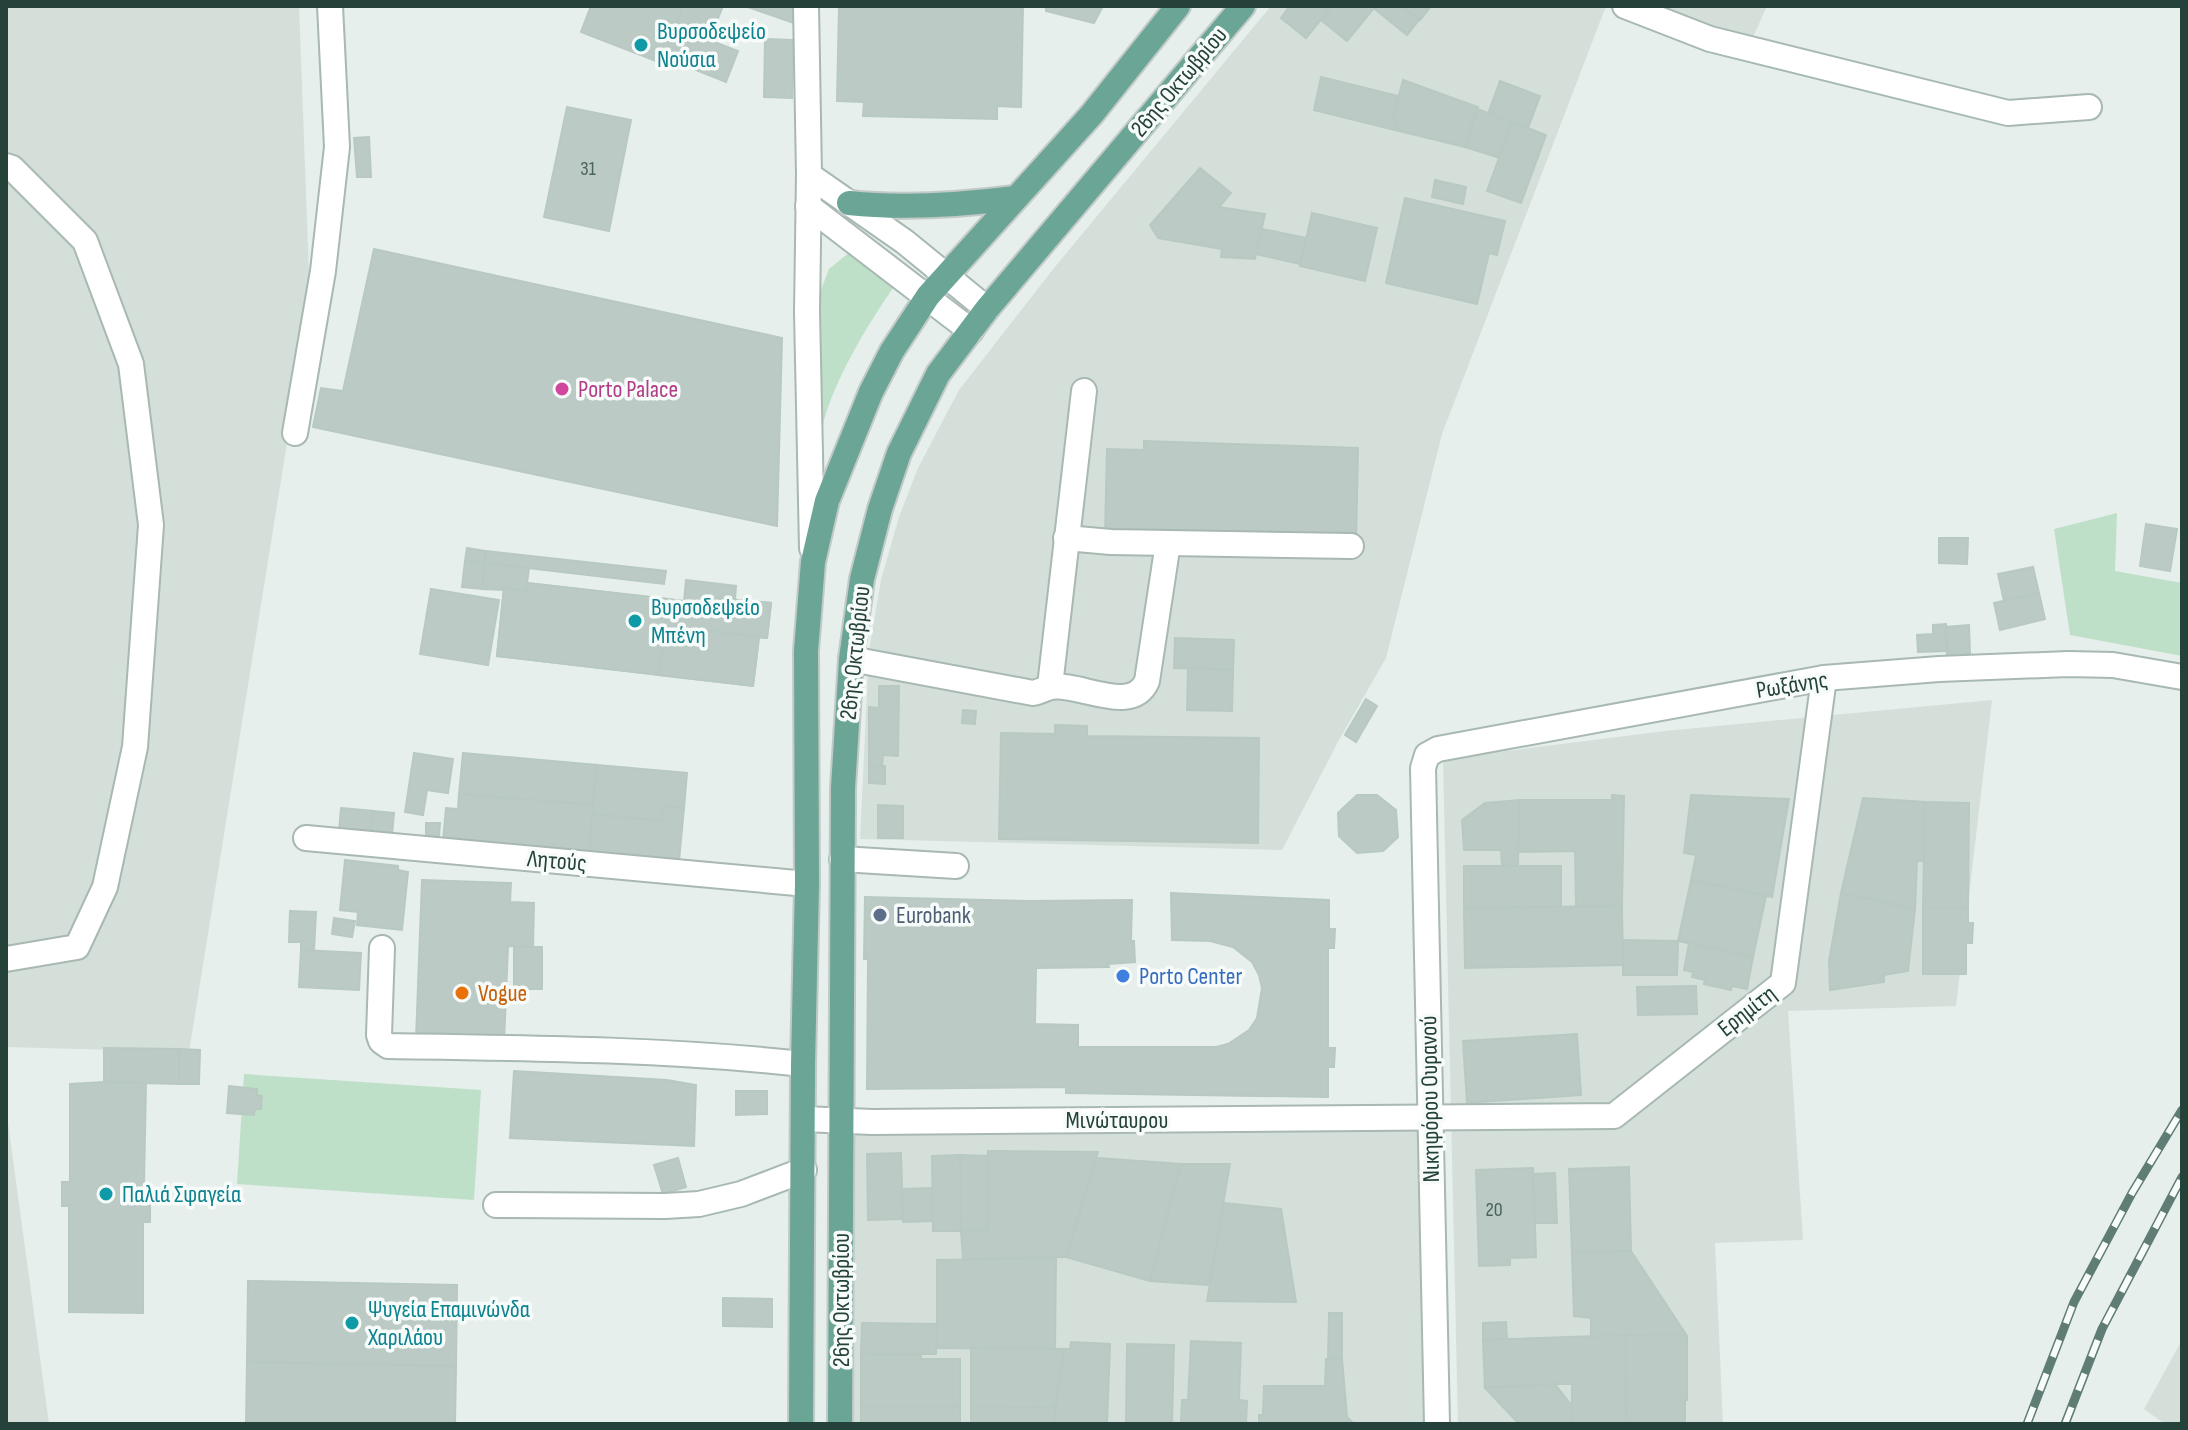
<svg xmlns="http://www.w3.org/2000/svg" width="2188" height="1430" viewBox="0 0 2188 1430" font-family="'Sofia Sans Condensed',sans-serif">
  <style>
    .built { fill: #d4dfda }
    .green { fill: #bfe0c8 }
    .building { fill: #bbcac4; stroke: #b8c9c2; stroke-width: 2 }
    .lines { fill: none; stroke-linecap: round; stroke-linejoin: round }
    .minor-casing { stroke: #a8b8b2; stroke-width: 28 }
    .major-casing { stroke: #c2cac8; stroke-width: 28 }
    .minor { stroke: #fff; stroke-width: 24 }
    .major { stroke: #6aa596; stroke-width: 24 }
    .rail-casing { stroke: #5f7d75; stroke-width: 9 }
    .rail { stroke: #f7fbf9; stroke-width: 6; stroke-dasharray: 18; stroke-linecap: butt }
    .culture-dot { fill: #0f9aa8; stroke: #f7fbf9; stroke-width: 3 }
    .hotel-dot { fill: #d1479c; stroke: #f7fbf9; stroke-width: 3 }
    .service-dot { fill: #5c6f8a; stroke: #f7fbf9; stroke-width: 3 }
    .shop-dot { fill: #3f7fe0; stroke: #f7fbf9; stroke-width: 3 }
    .food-dot { fill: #e8710a; stroke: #f7fbf9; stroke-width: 3 }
    .labels { text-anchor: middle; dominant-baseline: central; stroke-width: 7; stroke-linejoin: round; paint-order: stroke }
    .number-label { font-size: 20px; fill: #4a645c }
    .culture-label { font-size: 24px; fill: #0d838f; stroke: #f7fbf9; text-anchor: start }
    .street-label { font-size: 24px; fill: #24423a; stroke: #f7fbf9 }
    .hotel-label { font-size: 24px; fill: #b23c85; stroke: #f7fbf9; text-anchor: start }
    .service-label { font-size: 24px; fill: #4e5e75; stroke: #f7fbf9; text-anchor: start }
    .shop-label { font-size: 24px; fill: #366cbe; stroke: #f7fbf9; text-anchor: start }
    .food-label { font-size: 24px; fill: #c56008; stroke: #f7fbf9; text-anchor: start }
  </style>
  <rect width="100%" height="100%" fill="#e6efeb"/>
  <g class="built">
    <path d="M6,6H299L310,300L189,1052L6,1047Z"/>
    <path d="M1271,6H1606L1442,434L1386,658L1339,740L1282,850L860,839L869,651L881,580L899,517L918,468L959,390L1054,268Z"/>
    <path d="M1647,6H1767L1749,46Z"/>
    <path d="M1992,700L1956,1006L1788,1011L1803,1240L1715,1243L1723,1424H1458L1443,759L1665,731Z"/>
    <path d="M6,1108L49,1424H6Z"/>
    <path d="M1431,1118L1437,1424H854V1133Z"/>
    <path d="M2182,1340V1424H2165L2144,1409Z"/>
  </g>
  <g class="green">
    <path d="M850,252L893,288C866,327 835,379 823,424L817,422L821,290L829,269Z"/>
    <path d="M2117,513L2115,571L2182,583V656L2070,635L2054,529Z"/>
    <path d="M244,1074L481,1090L474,1200L237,1184Z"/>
  </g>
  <g class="building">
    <path d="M591,6H683L661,63L581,32Z"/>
    <path d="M683,6H723L709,40L738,51L726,82L663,57Z"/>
    <path d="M745,6H794V23Z"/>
    <path d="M839,6H1023L1021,107L997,106V119L863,116L864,102L837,101Z"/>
    <path d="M1046,6H1103L1094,23L1046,11Z"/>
    <path d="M1290,6H1332L1306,38L1281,18Z"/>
    <path d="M1332,6H1371L1374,8L1347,41L1321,20Z"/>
    <path d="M1371,6H1402L1419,20L1407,35Z"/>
    <path d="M1402,6H1431L1420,20Z"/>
    <path d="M765,39L793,40L792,98L764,97Z"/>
    <path d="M1321,77L1398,96L1392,121L1396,122L1395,130L1314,110Z"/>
    <path d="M1403,80L1478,107L1465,147L1395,130L1396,122L1392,121Z"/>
    <path d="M1500,81L1540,96L1528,128L1488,114Z"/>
    <path d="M567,107L631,120L609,231L544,217Z"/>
    <path d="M1477,109L1512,122L1500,158L1465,147Z"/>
    <path d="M1512,122L1546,135L1521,203L1487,191Z"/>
    <path d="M369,137L371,177H357L354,138Z"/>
    <path d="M1200,168L1231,193L1219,207L1265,214L1255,259L1221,257L1222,249L1158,238L1150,225Z"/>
    <path d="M1435,180L1466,187L1463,204L1432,197Z"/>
    <path d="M1405,198L1505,221L1497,255L1489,253L1477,304L1386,283Z"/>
    <path d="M1312,213L1377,228L1365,281L1300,266Z"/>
    <path d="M1262,229L1306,238L1300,264L1256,254Z"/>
    <path d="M374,249L782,338L777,526L313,427L321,388L343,391Z"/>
    <path d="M1144,441L1358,448L1356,543L1105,535L1107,449L1144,450Z"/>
    <path d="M2146,524L2177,529L2170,571L2140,566Z"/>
    <path d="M1939,538H1968L1967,564L1939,563Z"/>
    <path d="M467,548L486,551L485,563L465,561Z"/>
    <path d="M486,551L666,571L664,584L485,563Z"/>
    <path d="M465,561L485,563L482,589L462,587Z"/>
    <path d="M485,563L529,568L526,591L482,589Z"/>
    <path d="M2033,567L2039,593L2004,601L1998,574Z"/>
    <path d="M686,580L736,586L735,599L717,598V605L684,601Z"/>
    <path d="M527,583L717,605V598L771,603L767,638L759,637L753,686L497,656L504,588L526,591Z"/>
    <path d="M527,583L668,599L659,675L497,656L504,588L526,591Z"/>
    <path d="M431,589L499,600L488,665L420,654Z"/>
    <path d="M2039,593L2045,619L2000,630L1994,603Z"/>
    <path d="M717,598L771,603L767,638L665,626L668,599L717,605Z"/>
    <path d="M1946,624L1948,651L1918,652L1917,635L1933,634V625Z"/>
    <path d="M1969,625L1970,653L1947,654L1946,627Z"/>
    <path d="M665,626L759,637L753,686L659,675Z"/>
    <path d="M1175,638L1234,640L1233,670L1174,668Z"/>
    <path d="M1188,668L1233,670L1232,711L1187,710Z"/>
    <path d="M879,686H899L898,756L883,755L882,766H869V707L879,708Z"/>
    <path d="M1366,699L1377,706L1356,742L1345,735Z"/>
    <path d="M963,710L976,711L975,724L962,723Z"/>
    <path d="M1055,725L1087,726V736L1259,738L1258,843L999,839L1001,733L1055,734Z"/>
    <path d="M414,753L453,759L448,793L427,790L423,815L405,812Z"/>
    <path d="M463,753L597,765L593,805L459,794Z"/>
    <path d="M597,765L687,773L684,808L663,806L662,821L592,814Z"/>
    <path d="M869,766H885V784L869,783Z"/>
    <path d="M459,794L593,805L589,854L443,841L446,808L458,809Z"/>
    <path d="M1357,795H1377L1396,810L1398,837L1383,851L1357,853L1339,836L1338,813Z"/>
    <path d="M1612,795L1624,796L1622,906H1576L1575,851L1518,852L1519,800H1612Z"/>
    <path d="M1691,795L1789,799L1772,897L1691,880L1696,855L1684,853Z"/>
    <path d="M1863,798L1925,802L1924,861H1917L1915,909L1841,893Z"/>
    <path d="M1519,800L1518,866L1502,865L1501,850H1464L1462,820L1485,803Z"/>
    <path d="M1925,802L1969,803L1968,908H1923Z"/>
    <path d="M878,805L903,806V838H878Z"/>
    <path d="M663,806L684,808L679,861L589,854L592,814L662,821Z"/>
    <path d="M341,808L373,811L371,833L339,830Z"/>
    <path d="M373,811L394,813L392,835L371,833Z"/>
    <path d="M426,823H440L439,836H426Z"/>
    <path d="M345,860L398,866V870L408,872L402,930L357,925L358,912L340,910Z"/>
    <path d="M1464,866H1561V907L1464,908Z"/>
    <path d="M422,880L511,883L510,902L534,903L533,947L508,946L504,1042L416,1039Z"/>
    <path d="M1691,880L1766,896L1753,957L1678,941Z"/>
    <path d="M1171,893L1329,900V929H1335L1334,948H1328V1048H1335L1334,1067H1328V1097L1066,1093V1087L867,1089L868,959H864L865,897L1031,901L1132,900L1131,941H1134L1135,962L1108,964L1109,967L1036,968L1035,1024L1078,1025V1047H1216L1228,1044L1249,1030L1257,1018L1262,988L1259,975L1252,962L1233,947L1210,941L1172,940Z"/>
    <path d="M1841,893L1915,909L1908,971L1884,975V982L1830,990L1829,961Z"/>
    <path d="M1622,906L1623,965L1465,968L1464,908Z"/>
    <path d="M1923,908H1968V923H1973L1972,943H1966V974H1923Z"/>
    <path d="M290,911L316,912L314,950H301V942H289Z"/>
    <path d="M334,918L355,921L352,937L332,934Z"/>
    <path d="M1623,940L1678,941L1677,975H1623Z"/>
    <path d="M1689,943L1753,957L1747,989L1732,986L1731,990L1704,984L1705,980L1692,977L1693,972L1684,970Z"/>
    <rect x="514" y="947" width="28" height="42"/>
    <path d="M301,950L361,953L359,990L299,987Z"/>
    <path d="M1696,986L1697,1014L1638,1015L1637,987Z"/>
    <path d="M1577,1034L1581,1095L1467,1103L1463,1041Z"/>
    <path d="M104,1048L179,1049V1084L104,1082Z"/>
    <path d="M179,1049L200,1050L199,1084H179Z"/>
    <path d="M514,1071L667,1080L696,1085L694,1146L510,1138Z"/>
    <path d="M104,1082L146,1083L144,1183H150V1222H143V1313L69,1312V1206H62V1182H70V1084Z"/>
    <path d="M229,1086L257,1089V1095L262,1096L261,1109H255L254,1115L227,1113Z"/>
    <path d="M736,1091H767V1114L736,1115Z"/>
    <path d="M988,1151L1098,1152L1066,1257L963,1259L961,1231L987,1230Z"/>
    <path d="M901,1153L903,1219L868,1220L867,1154Z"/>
    <path d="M960,1155L988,1156L987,1230L961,1231Z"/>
    <path d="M960,1155L961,1231H933L932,1156Z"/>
    <path d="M678,1158L686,1187L663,1194L654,1165Z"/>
    <path d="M1097,1158L1181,1164L1150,1281L1066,1257Z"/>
    <path d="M1181,1164H1230L1209,1285L1150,1281Z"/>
    <path d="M1629,1167L1631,1251L1572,1253L1569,1169Z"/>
    <path d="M1533,1168L1536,1257L1510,1258V1265L1479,1266L1476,1170Z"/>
    <path d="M1555,1173L1557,1223H1535L1533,1174Z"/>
    <path d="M932,1188L933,1221L903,1222L902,1189Z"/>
    <path d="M1224,1203L1281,1209L1296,1302L1207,1301Z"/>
    <path d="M1631,1251L1687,1336H1591V1318L1574,1316L1572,1253Z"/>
    <path d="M1056,1258L1055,1349L937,1348V1260Z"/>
    <path d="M248,1281L457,1285L456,1366L247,1362Z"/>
    <path d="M723,1298L772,1299V1327L723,1326Z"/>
    <path d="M1329,1313H1342V1359H1328Z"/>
    <path d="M1506,1322L1507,1339L1483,1340V1323Z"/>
    <path d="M862,1323L937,1324L936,1354H861Z"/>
    <path d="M1626,1335L1687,1336V1400H1626Z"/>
    <path d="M1626,1335V1384H1555L1485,1388L1483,1340Z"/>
    <path d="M1191,1341L1241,1343L1239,1400L1247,1401L1246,1424H1181L1182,1400H1188Z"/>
    <path d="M1071,1342L1110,1344L1107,1424H1053L1064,1349H1070Z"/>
    <path d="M1127,1344L1174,1345L1172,1424H1126Z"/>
    <path d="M971,1348L1064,1349L1055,1407L971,1408Z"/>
    <path d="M861,1354L921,1355V1359H960V1406H861Z"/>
    <path d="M1326,1359H1342L1347,1417L1354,1424H1259V1415H1263L1264,1386H1325Z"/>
    <path d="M247,1362L456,1366L455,1424H246Z"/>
    <path d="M1555,1384L1572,1406V1424H1519L1485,1388Z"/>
    <path d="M1572,1384H1626L1627,1424H1572Z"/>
    <path d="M1626,1400H1685V1424H1627Z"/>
    <rect x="861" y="1406" width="99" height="18"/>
    <path d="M1055,1407L1053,1424H971V1408Z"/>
  </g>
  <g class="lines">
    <defs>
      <g id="minor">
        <path d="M806,6L809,175L807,312L812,548"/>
        <path d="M1625,6L1710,39L2008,113L2089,107"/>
        <path d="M6,166L12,168L85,241L131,364L151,525L135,747L105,887L77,947L6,959"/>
        <path d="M809,175L905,242L987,309"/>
        <path d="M808,206L971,331"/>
        <path d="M295,433L323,271L337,147L330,6"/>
        <path d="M1066,538L1111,542L1351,546"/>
        <path d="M851,659L1033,693C1039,692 1046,688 1051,687C1079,682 1132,716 1147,681L1168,543"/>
        <path d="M1050,686L1084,391"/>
        <path d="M306,838L807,884"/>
        <path d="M842,859L956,866"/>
        <path d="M382,948L379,1035L381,1041L388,1046C527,1048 665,1049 803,1064"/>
        <path d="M804,1119L872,1122L1614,1116L1783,983L1824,678"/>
        <path d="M496,1205L665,1206L699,1204L741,1194L804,1170"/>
        <path d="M1437,1424L1423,768L1427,755L1438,749L1824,678L1939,669L2068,664L2113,665L2182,677"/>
      </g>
      <g id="major">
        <path d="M849,203C905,209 960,205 1015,198"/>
        <path d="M801,1424L803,1064L807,884L806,651L813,562L827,501L871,392L892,351L928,296L1092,114L1178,6"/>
        <path d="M840,1424L843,788L851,659L862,579L880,509L899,453L938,374L987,309L1243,6"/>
      </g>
    </defs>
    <use href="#minor" class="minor-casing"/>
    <use href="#major" class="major-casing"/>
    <use href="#minor" class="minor"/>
    <use href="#major" class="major"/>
    <defs>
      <g id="rail">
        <path d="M2027,1424L2074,1302L2132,1193L2182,1110"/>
        <path d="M2065,1424L2102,1329L2182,1177"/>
      </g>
    </defs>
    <use href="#rail" class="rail-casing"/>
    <use href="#rail" class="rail"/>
  </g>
  <g class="culture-dot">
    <circle cx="641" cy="45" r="8"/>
    <circle cx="635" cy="621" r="8"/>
    <circle cx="106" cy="1194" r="8"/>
    <circle cx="352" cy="1323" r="8"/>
  </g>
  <circle class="hotel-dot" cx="562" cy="389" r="8"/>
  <circle class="service-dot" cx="880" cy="915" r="8"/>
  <circle class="shop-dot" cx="1123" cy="976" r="8"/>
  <circle class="food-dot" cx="462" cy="993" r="8"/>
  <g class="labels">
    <g class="number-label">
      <text x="588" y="169">31</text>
      <text x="1494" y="1210">20</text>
    </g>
    <g class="culture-label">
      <text x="657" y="31">Βυρσοδεψείο<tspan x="657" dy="28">Νούσια</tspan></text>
      <text x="651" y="607">Βυρσοδεψείο<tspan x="651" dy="28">Μπένη</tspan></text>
      <text x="122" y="1194">Παλιά Σφαγεία</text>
      <text x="368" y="1309">Ψυγεία Επαμινώνδα<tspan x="368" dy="28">Χαριλάου</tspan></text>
    </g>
    <g class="street-label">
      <text transform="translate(1179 82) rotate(-50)">26ης Οκτωβρίου</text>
      <text transform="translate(855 653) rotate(-84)">26ης Οκτωβρίου</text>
      <text transform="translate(1792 685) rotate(-9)">Ρωξάνης</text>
      <text transform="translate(557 861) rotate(5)">Λητούς</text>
      <text transform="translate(1747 1011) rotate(-38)">Ερημίτη</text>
      <text transform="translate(1430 1099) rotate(-91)">Νικηφόρου Ουρανού</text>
      <text x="1117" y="1120">Μινώταυρου</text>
      <text transform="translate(841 1300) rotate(-90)">26ης Οκτωβρίου</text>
    </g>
    <g class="hotel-label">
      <text x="578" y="389">Porto Palace</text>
    </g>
    <g class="service-label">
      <text x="896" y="915">Eurobank</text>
    </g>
    <g class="shop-label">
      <text x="1139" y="976">Porto Center</text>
    </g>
    <g class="food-label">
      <text x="478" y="993">Vogue</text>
    </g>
  </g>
  <rect width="2188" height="1430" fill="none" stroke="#24423a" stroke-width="16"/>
</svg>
